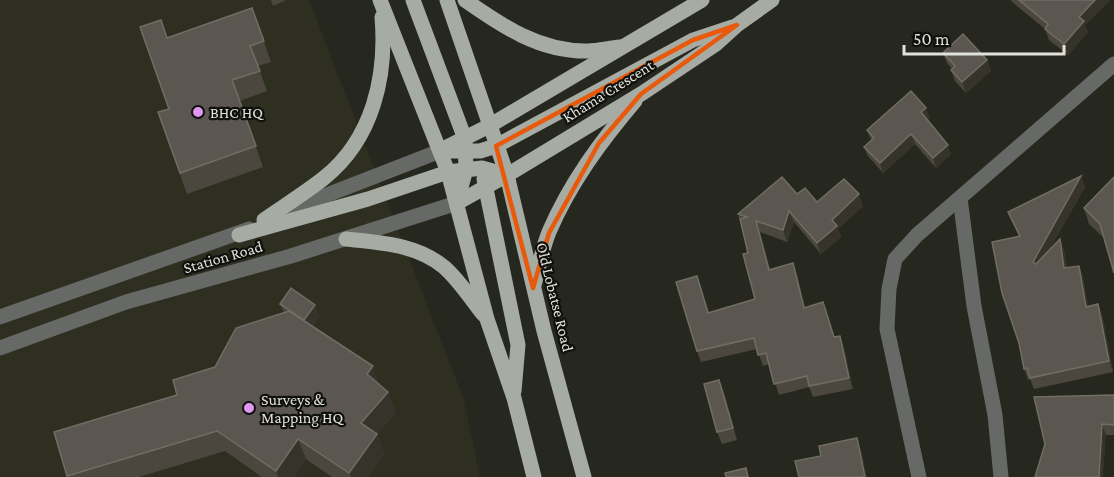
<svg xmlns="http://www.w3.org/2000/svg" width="1114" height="477" viewBox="0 0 1114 477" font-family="'Crimson Pro',serif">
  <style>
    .built { fill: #2e2f20 }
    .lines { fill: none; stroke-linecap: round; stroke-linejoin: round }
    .street { stroke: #666965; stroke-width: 15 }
    .primary { stroke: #a6aca4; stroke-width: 15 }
    .wall { fill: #4b473f }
    .shaded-wall { fill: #36332b }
    .building { fill: #5b5750; stroke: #706d65; stroke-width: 1.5 }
    .marked { fill: none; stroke: #e8590c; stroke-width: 4.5; stroke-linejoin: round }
    .poi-dot { fill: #df98f2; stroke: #0f0f0c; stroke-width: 2 }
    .labels { text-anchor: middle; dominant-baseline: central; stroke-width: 4.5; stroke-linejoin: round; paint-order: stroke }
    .street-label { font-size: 16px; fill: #e1e1db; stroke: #0f0f0c }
    .poi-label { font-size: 16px; fill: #e1e1db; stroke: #0f0f0c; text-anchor: start }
  </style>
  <rect width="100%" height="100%" fill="#26271e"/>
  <path class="built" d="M0,0H309L464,400L480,477H0Z"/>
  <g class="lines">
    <g class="street">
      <path d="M960,198L974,306L995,415L1001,477"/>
      <path d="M278,214L440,151"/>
      <path d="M0,317L249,229"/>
      <path d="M0,348L126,302L291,256L457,203"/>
      <path d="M919,477L887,329L889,289L895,259L917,235L1114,64"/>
    </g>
    <g class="primary">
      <path d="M380,0L448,172L487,319L514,398L534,477"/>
      <path d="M413,0L465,139L466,169L457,202"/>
      <path d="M447,0L507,175L544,331L584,477"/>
      <path d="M465,0C502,26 540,52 588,51C598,51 609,48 620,47"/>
      <path d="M443,149L489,126L702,0"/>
      <path d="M440,151H480L496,146L693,40L732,27"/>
      <path d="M484,179L518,345L514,391"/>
      <path d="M457,203L507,175L641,94L716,44L737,25L772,0"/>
      <path d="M264,220C284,206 305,193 324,178C373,139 387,76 382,17"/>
      <path d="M239,235L368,199L448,172L482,168L507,175"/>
      <path d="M346,239C381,243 416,244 444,267C459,280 471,299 483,314"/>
      <path d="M534,285C539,268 542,249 549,232C570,183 601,141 635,101"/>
    </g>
  </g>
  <g class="wall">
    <path d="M271,0H286L273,6Z"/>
    <path d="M1011,0H1110L1085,25L1088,32L1068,55L1049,40L1045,29L1012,2Z"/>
    <path d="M252,8L271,62L258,66L267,91L240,101L263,167L187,194L158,112L169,109L167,38Z"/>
    <path d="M943,53L987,60L991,71L966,93L955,81L951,70L952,69L947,63Z"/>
    <path d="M930,117L927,120L951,154L936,168L915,144L883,173L868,156L864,147L871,140L867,130Z"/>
    <path d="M1081,176L1085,187L1048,252L1060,239L1064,250L1067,268L1079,266L1083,277L1088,307L1102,314L1113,372L1034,389L1030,379L1028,380L1024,369L1019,236L1008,212Z"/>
    <path d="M1114,177L1104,238L1089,224L1084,208Z"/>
    <path d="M797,194L817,202L863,206L838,229L841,237L821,254L794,222L787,242L760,232L770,269L793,263L797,275L805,307L844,347L853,389L813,397L809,387L779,395L769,364L763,366L757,349L701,362L697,351V276L709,312L755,299L748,253L738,214Z"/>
    <path d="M280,304L320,316L313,326L388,392L396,412L377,434L384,454L368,477H332L306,459L294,477H262L225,451L139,477H68L54,432L177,395L215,367L284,312Z"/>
    <path d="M724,392L737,440L722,444L717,432Z"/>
    <path d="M1114,395V435H1106L1035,477Z"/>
  </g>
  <g class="shaded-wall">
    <path d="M1095,0H1110L1085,25L1088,32L1068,55L1064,44L1079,17Z"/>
    <path d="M987,60L991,71L966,93L962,82Z"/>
    <path d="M926,108L930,117L924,122L921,112Z"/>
    <path d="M911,134L915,144L883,173L880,163Z"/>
    <path d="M948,145L951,154L936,168L933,158Z"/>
    <path d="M1081,176L1085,187L1037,272L1033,262Z"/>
    <path d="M859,194L863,206L838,229L841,237L821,254L817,243L832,220Z"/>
    <path d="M789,211L794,222L787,242L783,230Z"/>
    <path d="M756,221L760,232L773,281L769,270Z"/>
    <path d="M1060,239L1064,250L1068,279L1064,268Z"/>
    <path d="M793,263L797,275L808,319L804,308Z"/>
    <path d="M1079,266L1083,277L1090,318L1086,307Z"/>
    <path d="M1098,304L1102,314L1113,372L1109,361Z"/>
    <path d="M315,305L320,316L308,332L304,320Z"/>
    <path d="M840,336L844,347L853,389L849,378Z"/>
    <path d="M373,366L380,386L367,374Z"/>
    <path d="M719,380L724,392L737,440L733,428Z"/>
    <path d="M388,392L396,412L377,434L384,454L368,477H351L349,473L361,423Z"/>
    <path d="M1102,424L1106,435L1103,477H1099Z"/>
    <path d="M857,438L862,453L867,477H865Z"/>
    <path d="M298,439L306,459L294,477H278L276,471Z"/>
  </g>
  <g class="building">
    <path d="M1019,0H1095L1079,17L1084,21L1064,44L1045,29L1048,24Z"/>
    <path d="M252,8L264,41L250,46L260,71L232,80L256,146L180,173L158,112L169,109L140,27L161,20L167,38Z"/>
    <path d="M963,34L987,60L962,82L951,70L955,66L943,53Z"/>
    <path d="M911,91L926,108L921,112L948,145L933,158L911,134L880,163L864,147L874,138L867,130Z"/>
    <path d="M1081,176L1033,262L1036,264L1060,239L1064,268L1079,266L1086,307L1098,304L1109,361L1030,378L1027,368L1024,369L1019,343L1002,293L992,242L1020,236L1008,212Z"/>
    <path d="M782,177L797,194L805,188L817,202L844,179L859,194L832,220L837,226L817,243L789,211L783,230L756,221L769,270L793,263L804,308L823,302L834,337L840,336L849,378L809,386L807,376L774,384L766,353L758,355L754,338L697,351L676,282L697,276L708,313L755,299L743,254L748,253L740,219L747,217L738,214Z"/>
    <path d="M1114,177V273L1100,224L1084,208Z"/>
    <path d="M291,288L315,305L304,320L280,304Z"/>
    <path d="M289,311L373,366L367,374L388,392L361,423L377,434L349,473L298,439L276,471L217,431L67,476L54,432L177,395L173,380L215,367L236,328Z"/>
    <path d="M719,380L733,428L717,432L704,384Z"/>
    <path d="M1114,395V425L1102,424L1099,477H1035L1045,444L1034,397Z"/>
    <path d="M857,438L865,477H799L795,461L821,456L819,446Z"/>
    <path d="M746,468L748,477H726L725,473Z"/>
  </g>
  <path class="marked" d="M737,25L641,94L599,143L549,233L533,288L496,146L693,40Z"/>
  <g class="poi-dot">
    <circle cx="198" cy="112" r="6"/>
    <circle cx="249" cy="408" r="6"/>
  </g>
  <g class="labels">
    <g class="street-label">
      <text transform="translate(608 91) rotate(-32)">Khama Crescent</text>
      <text transform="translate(223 257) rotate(-16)">Station Road</text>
      <text transform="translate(555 297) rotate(76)">Old Lobatse Road</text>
    </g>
    <g class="poi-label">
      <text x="210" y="112">BHC HQ</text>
      <text x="261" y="399">Surveys &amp;<tspan x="261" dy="18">Mapping HQ</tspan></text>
    </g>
  </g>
  <path d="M904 45v9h160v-9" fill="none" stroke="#e1e1db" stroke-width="3"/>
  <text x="913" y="45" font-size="18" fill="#e1e1db" stroke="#0f0f0c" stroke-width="4.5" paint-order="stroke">50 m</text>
</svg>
